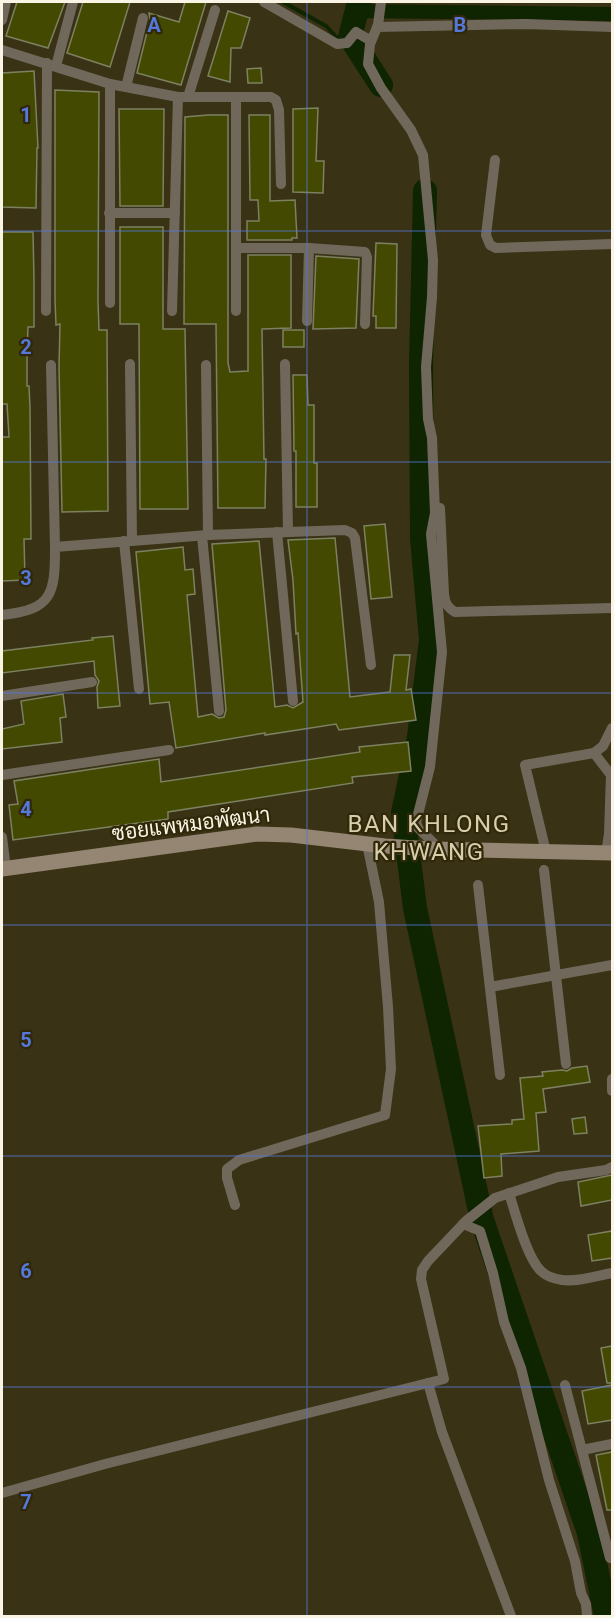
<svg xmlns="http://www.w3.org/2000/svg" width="614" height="1618" viewBox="0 0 614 1618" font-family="Roboto,Sarabun,sans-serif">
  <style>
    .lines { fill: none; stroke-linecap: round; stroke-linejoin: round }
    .stream { stroke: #0f2401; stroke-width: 4 }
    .canal { stroke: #0f2401; stroke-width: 14 }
    .river { stroke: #0f2401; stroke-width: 24 }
    .building { fill: #434900; stroke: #7c8161; stroke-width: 1.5 }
    .street { stroke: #71685c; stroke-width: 10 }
    .secondary { stroke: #948673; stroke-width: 15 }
    .grid { fill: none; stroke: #5478db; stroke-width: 1.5; stroke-opacity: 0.55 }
    .labels { text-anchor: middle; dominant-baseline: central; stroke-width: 4.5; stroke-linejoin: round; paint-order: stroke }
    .street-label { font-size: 21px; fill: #f9f4e3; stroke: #302809 }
    .quarter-label { font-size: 24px; letter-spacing: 1.5px; fill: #d7ceac; stroke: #302809 }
    .grid-label { font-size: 20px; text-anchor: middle; font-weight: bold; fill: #5478db; stroke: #302809; stroke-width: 4.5; stroke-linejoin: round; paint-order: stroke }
  </style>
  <rect width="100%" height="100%" fill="#3a3214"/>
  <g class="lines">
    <g class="stream">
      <path d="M283,2L326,26L339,40"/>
      <path d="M344,45L356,59L359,51"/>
    </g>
    <path class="canal" d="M356,11L612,14"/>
    <g class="river">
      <path d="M359,2L350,37L381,85"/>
      <path d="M425,191L421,365L422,538L431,640L419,737L403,813L415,908L482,1220L589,1533L606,1616"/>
    </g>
  </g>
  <g class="building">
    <path d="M17,2H65L48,48L6,36Z"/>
    <path d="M83,2H130L110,67L67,53Z"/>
    <path d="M185,2H206L181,85L137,73L150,20L149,13L179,22Z"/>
    <path d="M228,11L250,18L241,48H231L230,82L208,76Z"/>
    <path d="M261,68L262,83H248L247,69Z"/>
    <path d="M34,71L38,148H37L36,208L2,207V73Z"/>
    <path d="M55,90L99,92L98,301L99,330H107L108,511L62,512L59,367L60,324L56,325L55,300Z"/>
    <path d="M318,108L316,161H324L323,193L293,192V109Z"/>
    <path d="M119,109H164L163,206H120Z"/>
    <path d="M208,115H228V363L230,372L248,371V255H291V328L262,329L264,459H266L265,508H218L216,324H184L185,117Z"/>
    <path d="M249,115H270V201L295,200L297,238H292V240H247V221H259L258,200H250Z"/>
    <path d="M120,227H163V329H185L188,509H140L139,324H120Z"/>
    <path d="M2,232H33L34,280V327H28L27,352V386H29L30,408L31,539H24L25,580L2,581V437H9L7,404H2Z"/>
    <path d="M376,243L397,244L396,328H376V316H373Z"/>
    <path d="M316,256L359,259L356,328L313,329Z"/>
    <rect x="283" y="330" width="21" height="17"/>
    <path d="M293,375H307L308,405H314V463H317V507H296V451H294Z"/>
    <path d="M385,524L392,597L371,599L364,526Z"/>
    <path d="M335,538L350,697L390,692L394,655H410L406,690L411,689L416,720L339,730L336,724L265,735V733L176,748L169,702L150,704L136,552L183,547L185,570L193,569L195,594L187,595L198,717L212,714L219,718L224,717L226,710L212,544L259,541L275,707L287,705L293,708L303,702L298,633L296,634L293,580L288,540Z"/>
    <path d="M113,636L120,706L98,708L97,687L99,681L95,675L94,661L2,673V651L93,640L92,638Z"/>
    <path d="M63,694L66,717L60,718L62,742L2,749V729L24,724L21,701Z"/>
    <path d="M408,742L411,771L352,777L353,783L168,812V819L13,840L9,805L18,804L14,781L159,759L161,782L360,752L359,747Z"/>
    <path d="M587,1066L590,1082L543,1089L546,1112L536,1113L539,1151L501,1154L502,1176L484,1178L478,1126L512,1124V1120L524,1119L520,1078L543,1076L542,1072L562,1070L567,1071L572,1068Z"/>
    <path d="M585,1117L587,1133L574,1134L572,1119Z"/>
    <path d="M612,1175V1200L581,1206L578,1182Z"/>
    <path d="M612,1231V1258L592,1261L588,1235Z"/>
    <path d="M612,1346V1383H607L601,1348Z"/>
    <path d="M612,1385V1420L588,1424L582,1391Z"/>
    <path d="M612,1452V1510H607L596,1455Z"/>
  </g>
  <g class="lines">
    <g class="street">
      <path d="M264,2L337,44L347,43L356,32L371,41"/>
      <path d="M381,2L378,25L370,44L368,64L381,88L411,130L423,155L433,260L432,297L426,367L428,419L432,438L435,513L431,534L442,652L430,767L416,822L418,828L440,849"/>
      <path d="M2,20L6,2"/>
      <path d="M377,27L526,24L612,27"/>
      <path d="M2,50L110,84L178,97H271L276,100L279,110L281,184"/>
      <path d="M56,66L73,2"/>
      <path d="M126,87L143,18"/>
      <path d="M188,97L215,10"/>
      <path d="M495,160L486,235L490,245L496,248L612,244"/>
      <path d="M109,213H175"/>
      <path d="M237,248H309L365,252L367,257L365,324"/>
      <path d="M110,303V84"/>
      <path d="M46,311L47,63"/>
      <path d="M172,311L178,97"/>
      <path d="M236,311V97"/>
      <path d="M307,321L309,248"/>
      <path d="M130,364L132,541"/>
      <path d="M285,364L288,532"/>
      <path d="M51,365L55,547"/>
      <path d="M206,365L208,535"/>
      <path d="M440,508L444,594C445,603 447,607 455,612L612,608"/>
      <path d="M277,532L293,701"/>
      <path d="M202,536L219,711"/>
      <path d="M124,541L139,689"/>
      <path d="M2,615C53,610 55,593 55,547L208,535L345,530L352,533L355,538L371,665"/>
      <path d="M2,696L92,682"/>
      <path d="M594,753L611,775L609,834L606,853"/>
      <path d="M2,775L169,750"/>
      <path d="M2,837L6,869"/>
      <path d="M546,852L525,765L594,753L603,746L612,728"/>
      <path d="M544,870L566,1064"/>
      <path d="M478,885L500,1075"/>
      <path d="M490,987L612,965"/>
      <path d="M612,1079V1091"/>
      <path d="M509,1193C515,1212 527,1258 541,1271C546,1276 555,1279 562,1280C578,1282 596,1276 612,1273"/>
      <path d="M235,1205L227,1178V1169L239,1160L385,1115L391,1069L388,1007L379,902L367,844"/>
      <path d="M463,1224L480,1231L493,1273L504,1322L521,1368L549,1480L575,1561L581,1593L586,1604L587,1616"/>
      <path d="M428,1383L442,1432L511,1616"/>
      <path d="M565,1385L610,1558"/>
      <path d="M582,1450L612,1444"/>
      <path d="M2,1493L105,1464L444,1379L421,1279L422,1270L428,1261L466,1221L495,1198L558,1177L606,1170L612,1167"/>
    </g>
    <path class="secondary" d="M2,869L257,834L291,835L385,846L432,849L612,853"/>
  </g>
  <path class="grid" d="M307,2V1616M2,231H612M2,462H612M2,693H612M2,925H612M2,1156H612M2,1387H612"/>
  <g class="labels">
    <g class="street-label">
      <text transform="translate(191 824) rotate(-7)">ซอยแพหมอพัฒนา</text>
    </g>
    <g class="quarter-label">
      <text x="429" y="824">BAN KHLONG<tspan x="429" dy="28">KHWANG</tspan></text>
    </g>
  </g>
  <g class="grid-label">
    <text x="154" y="32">A</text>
    <text x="460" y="32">B</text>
    <text x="26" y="122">1</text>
    <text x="26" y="354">2</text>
    <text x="26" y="585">3</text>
    <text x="26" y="816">4</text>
    <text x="26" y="1047">5</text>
    <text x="26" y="1278">6</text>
    <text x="26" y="1509">7</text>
  </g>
  <rect width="614" height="1618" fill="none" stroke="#f9f4e3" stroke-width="6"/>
</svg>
